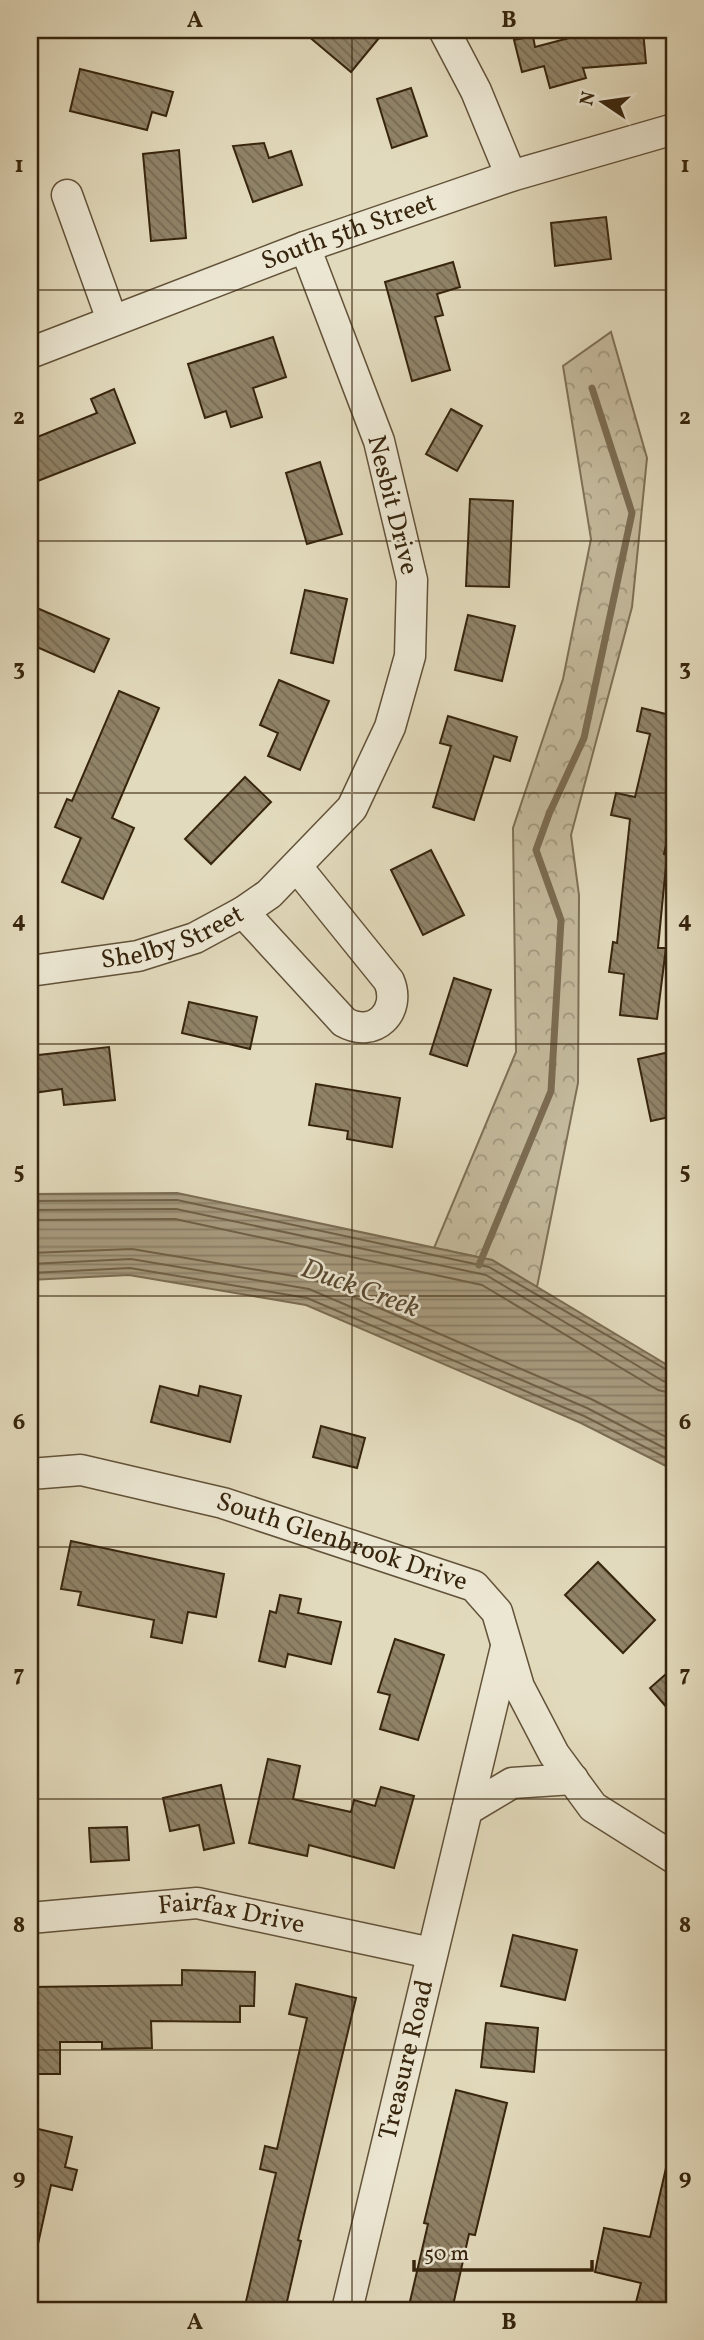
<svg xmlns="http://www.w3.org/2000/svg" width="704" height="2340" viewBox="0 0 704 2340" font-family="Vollkorn,serif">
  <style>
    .forest { fill: url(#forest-crowns); stroke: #7e7056; stroke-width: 2 }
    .water { fill: url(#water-rules); stroke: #7b6c52; stroke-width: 2 }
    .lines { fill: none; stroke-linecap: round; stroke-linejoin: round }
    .shore { stroke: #706046; stroke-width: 2 }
    .stream { stroke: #7b6c52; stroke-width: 7 }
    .building { fill: url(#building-back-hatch); stroke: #37250d; stroke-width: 2 }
    .minor-casing { stroke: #625239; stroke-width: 33 }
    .minor { stroke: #ece7d3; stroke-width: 30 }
    .grid { fill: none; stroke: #37250d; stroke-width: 2; stroke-opacity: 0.55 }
    .labels { text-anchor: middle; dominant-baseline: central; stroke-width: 5; stroke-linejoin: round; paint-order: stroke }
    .street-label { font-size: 26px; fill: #37250d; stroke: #ece7d3 }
    .water-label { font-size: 28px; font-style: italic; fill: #594930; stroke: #ece7d3 }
    .neatline { fill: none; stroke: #37250d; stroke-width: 2.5 }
    .grid-label { font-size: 23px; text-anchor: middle; font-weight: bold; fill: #37250d }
  </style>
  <defs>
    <pattern id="forest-crowns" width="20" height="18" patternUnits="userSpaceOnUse" patternTransform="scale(1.75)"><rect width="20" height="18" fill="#c5bb9e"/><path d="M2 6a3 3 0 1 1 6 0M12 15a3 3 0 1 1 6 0" fill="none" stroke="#a1987f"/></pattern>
    <pattern id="water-rules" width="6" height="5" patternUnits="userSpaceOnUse" patternTransform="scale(1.75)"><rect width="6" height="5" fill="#a89c80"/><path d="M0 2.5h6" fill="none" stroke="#8a7f67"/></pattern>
    <pattern id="building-back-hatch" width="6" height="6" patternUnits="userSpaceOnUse" patternTransform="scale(1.75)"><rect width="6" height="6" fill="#908368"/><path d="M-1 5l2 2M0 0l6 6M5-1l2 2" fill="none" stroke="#766b54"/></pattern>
  </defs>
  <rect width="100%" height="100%" fill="#e2dabc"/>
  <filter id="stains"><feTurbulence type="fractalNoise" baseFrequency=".00286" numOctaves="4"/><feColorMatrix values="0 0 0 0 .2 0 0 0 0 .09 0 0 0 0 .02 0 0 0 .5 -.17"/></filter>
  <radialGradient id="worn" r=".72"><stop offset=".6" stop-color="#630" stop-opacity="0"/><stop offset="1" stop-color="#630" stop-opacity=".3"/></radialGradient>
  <path class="forest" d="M611,332L647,458L632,607L571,835L579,895L578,1083L537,1287L492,1260L434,1248L516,1052L513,828L563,679L591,539L563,366Z"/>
  <path class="water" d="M177,1193L492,1260L674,1369V1470L581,1423L306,1305L129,1275L30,1280V1194Z"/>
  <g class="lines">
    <g class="shore">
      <path d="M30,1201L177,1200L489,1267L674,1374"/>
      <path d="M30,1210L176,1209L486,1275L663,1381L674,1383"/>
      <path d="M30,1220L175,1219L482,1285L658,1390L674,1394"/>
      <path d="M30,1253L132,1249L312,1279L591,1399L674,1441"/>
      <path d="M30,1264L131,1259L309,1289L587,1408L674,1453"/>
      <path d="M30,1273L130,1268L307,1298L584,1416L674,1462"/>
    </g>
    <path class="stream" d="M479,1265L551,1091L561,920L536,850L549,814L584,738L632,513L592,388"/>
  </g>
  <g class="building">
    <path d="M301,30H370L379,38L351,72Z"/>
    <path d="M592,30H643L646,63L583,68L586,78L550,88L544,66L522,72L514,40L533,36L535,47L592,32Z"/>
    <path d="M80,69L173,92L166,116L152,112L147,130L70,111Z"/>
    <path d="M411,88L427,136L392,148L377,99Z"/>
    <path d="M264,143L269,158L291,151L302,185L253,202L233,146Z"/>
    <path d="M179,150L186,238L151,241L143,154Z"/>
    <path d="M606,217L611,259L555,266L551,223Z"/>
    <path d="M453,262L460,287L437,294L443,315L435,317L450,370L412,381L385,282Z"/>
    <path d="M273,337L286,377L253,388L262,417L231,427L226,411L205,418L188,364Z"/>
    <path d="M114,389L135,443L30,484V440L97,413L91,399Z"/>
    <path d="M451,409L482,426L457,471L426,454Z"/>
    <path d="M320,462L342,534L307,544L286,473Z"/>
    <path d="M470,499L513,501L509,587L466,586Z"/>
    <path d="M305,590L347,599L333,663L291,653Z"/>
    <path d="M30,605L109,639L94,672L30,644Z"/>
    <path d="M468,615L515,626L502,681L455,670Z"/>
    <path d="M279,680L329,701L300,770L268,756L278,733L260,725Z"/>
    <path d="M119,691L159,708L112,818L134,828L103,899L62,882L81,838L55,827L67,799L72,801Z"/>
    <path d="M642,708L674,716V808L664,854L667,855L658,948H666L657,1019L620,1015L624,974L609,972L613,942L617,943L630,819L611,815L616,793L635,797L650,734L637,731Z"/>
    <path d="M448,716L517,737L510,761L494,756L474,820L433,807L451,746L440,743Z"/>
    <path d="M245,777L271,802L211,864L185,839Z"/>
    <path d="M431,850L464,915L423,935L391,870Z"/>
    <path d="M454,978L491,990L467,1066L430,1054Z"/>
    <path d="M189,1002L257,1017L250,1049L182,1033Z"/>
    <path d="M109,1047L115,1100L64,1105L62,1089L33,1093L30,1056Z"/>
    <path d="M674,1051V1116L651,1121L638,1059Z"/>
    <path d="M316,1084L400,1098L392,1147L347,1139L348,1131L309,1125Z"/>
    <path d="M160,1386L198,1396L200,1386L241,1396L230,1442L151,1422Z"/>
    <path d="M321,1426L365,1438L357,1468L313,1457Z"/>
    <path d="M71,1541L224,1574L216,1617L188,1612L182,1643L151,1637L154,1620L78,1605L81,1592L61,1589Z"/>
    <path d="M598,1562L655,1620L623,1653L565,1595Z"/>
    <path d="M280,1595L301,1599L298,1613L341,1622L331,1664L288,1654L285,1667L259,1661L270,1611L276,1613Z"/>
    <path d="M395,1639L444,1655L418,1740L380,1729L390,1695L378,1692Z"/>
    <path d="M674,1667V1716L650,1688Z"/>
    <path d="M268,1759L300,1766L293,1799L351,1812L354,1800L375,1806L381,1787L414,1796L394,1868L309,1845L307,1856L249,1843Z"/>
    <path d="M221,1785L234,1843L204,1850L199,1825L170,1831L163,1798Z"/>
    <path d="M127,1827L129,1860L91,1862L89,1828Z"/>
    <path d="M513,1935L577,1950L565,2000L501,1986Z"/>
    <path d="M182,1970L255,1972L254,2006H240V2022L151,2021L152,2048L102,2049V2042H60V2074H30V1987L182,1985Z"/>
    <path d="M296,1984L356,1998L298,2240L301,2241L285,2310H244L276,2173L260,2169L265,2146L277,2149L307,2018L289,2014Z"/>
    <path d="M486,2023L538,2028L534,2072L481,2067Z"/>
    <path d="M456,2090L507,2103L475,2235L469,2234L452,2310H408L428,2224L424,2223Z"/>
    <path d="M30,2127L72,2137L65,2167L77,2170L72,2190L51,2185L38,2244L30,2243Z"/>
    <path d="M666,2168L674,2169V2310H634L641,2283L595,2272L604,2228L650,2237Z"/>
  </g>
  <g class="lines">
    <defs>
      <g id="minor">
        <path d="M444,30L476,91L511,176"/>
        <path d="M67,195L112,320"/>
        <path id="s1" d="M30,353L305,247L511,176L674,129"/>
        <path d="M243,912L344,1022C374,1039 402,1012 389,981L297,867"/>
        <path id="s2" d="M30,971L138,956L195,938L243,912L269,894L352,808L390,727L410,656L412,580L379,441L305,247"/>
        <path id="s3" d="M30,1474L81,1470L223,1503L474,1586L497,1612L519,1687L554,1754L593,1807L674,1858"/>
        <path d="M467,1810L512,1783L573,1779"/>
        <path id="s4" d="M30,1918L197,1903L431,1953"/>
        <path id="s5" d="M347,2310L506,1647"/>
      </g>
    </defs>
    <use href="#minor" class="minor-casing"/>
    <use href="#minor" class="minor"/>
  </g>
  <path class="grid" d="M352,30V2310M30,290H674M30,541H674M30,793H674M30,1044H674M30,1296H674M30,1547H674M30,1799H674M30,2050H674"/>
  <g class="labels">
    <g class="street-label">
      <text stroke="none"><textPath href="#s1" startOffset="341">South 5th Street</textPath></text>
      <text transform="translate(392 505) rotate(76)">Nesbit Drive</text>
      <text stroke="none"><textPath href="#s2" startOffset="147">Shelby Street</textPath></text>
      <text stroke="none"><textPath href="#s3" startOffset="322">South Glenbrook Drive</textPath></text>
      <text stroke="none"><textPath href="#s4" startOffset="203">Fairfax Drive</textPath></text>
      <text stroke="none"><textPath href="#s5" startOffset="257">Treasure Road</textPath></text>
    </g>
    <g class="water-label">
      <text transform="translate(360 1289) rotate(20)">Duck Creek</text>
    </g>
  </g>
  <rect width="704" height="2340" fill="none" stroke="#e2dabc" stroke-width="77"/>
  <g transform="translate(603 102) rotate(283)" stroke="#ece7d3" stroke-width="5" paint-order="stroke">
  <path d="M0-5L12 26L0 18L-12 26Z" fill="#37250d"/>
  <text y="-10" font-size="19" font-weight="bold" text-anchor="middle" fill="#37250d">N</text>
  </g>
  <path d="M414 2260v10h178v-10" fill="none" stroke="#37250d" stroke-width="3.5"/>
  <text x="424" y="2260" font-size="21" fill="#37250d" stroke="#ece7d3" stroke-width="5" paint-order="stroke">50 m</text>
  <rect x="38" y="38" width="628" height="2264" class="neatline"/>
  <g class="grid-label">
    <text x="195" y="27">A</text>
    <text x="509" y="27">B</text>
    <text x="19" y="172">1</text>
    <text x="685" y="172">1</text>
    <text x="19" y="424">2</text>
    <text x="685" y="424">2</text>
    <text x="19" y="675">3</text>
    <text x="685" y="675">3</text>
    <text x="19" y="927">4</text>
    <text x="685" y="927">4</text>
    <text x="19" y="1178">5</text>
    <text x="685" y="1178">5</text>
    <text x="19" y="1429">6</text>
    <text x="685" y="1429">6</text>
    <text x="19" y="1681">7</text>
    <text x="685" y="1681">7</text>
    <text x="19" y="1932">8</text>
    <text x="685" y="1932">8</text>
    <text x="19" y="2184">9</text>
    <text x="685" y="2184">9</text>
    <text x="195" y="2329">A</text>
    <text x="509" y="2329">B</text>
  </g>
  <rect width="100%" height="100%" filter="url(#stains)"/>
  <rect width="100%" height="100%" fill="url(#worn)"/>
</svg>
